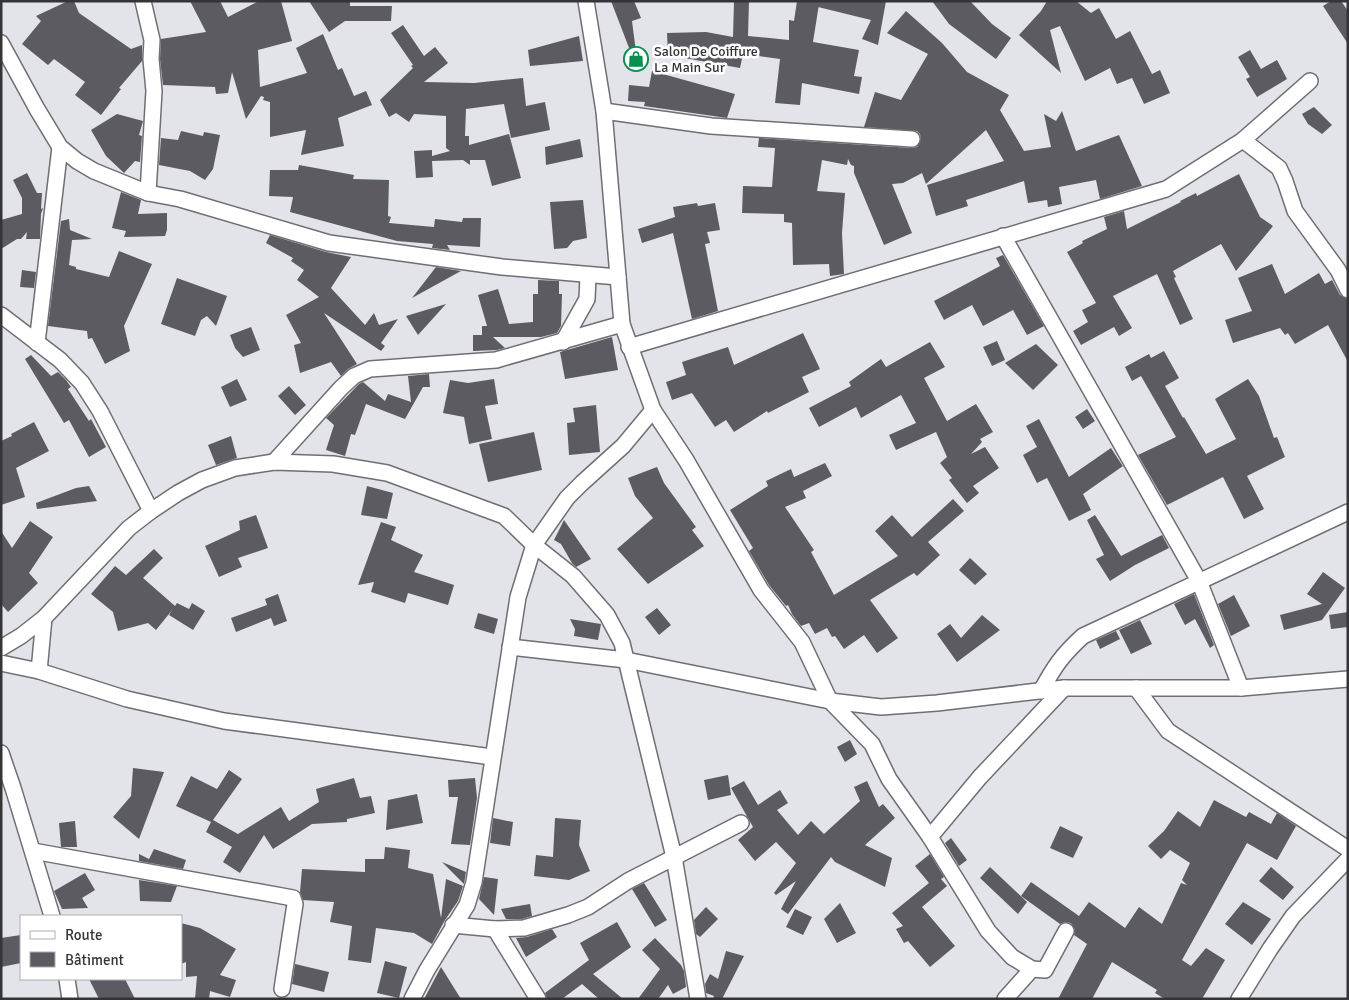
<svg xmlns="http://www.w3.org/2000/svg" width="1349" height="1000" viewBox="0 0 1349 1000" font-family="Signika,sans-serif">
  <style>
    .building { fill: #5b5b61 }
    .lines { fill: none; stroke-linecap: round; stroke-linejoin: round }
    .street-casing { stroke: #6e6e74; stroke-width: 18 }
    .street { stroke: #fff; stroke-width: 15 }
    .labels { text-anchor: middle; dominant-baseline: central; stroke-width: 5; stroke-linejoin: round; paint-order: stroke }
    .poi-label { font-size: 14px; fill: #353537; stroke: #fff; text-anchor: start }
  </style>
  <rect width="100%" height="100%" fill="#e3e4ea"/>
  <g class="building">
    <path d="M68,1H74L79,13L131,49L142,45V61L119,88L121,89L101,115L75,95L85,82L54,59L48,65L22,44L41,21L36,16Z"/>
    <path d="M190,1H220L228,17L259,1H281L292,41L258,50L260,87L307,73L296,48L323,34L338,70L342,68L354,96L366,91L372,105L338,118L344,146L301,155L306,130L270,137V102L263,100L264,97L261,96L246,119L232,72L228,93L216,94L215,87L163,85L160,59L161,39L206,32Z"/>
    <path d="M309,1H350V6H392L391,21H345L329,32Z"/>
    <path d="M611,1H634L641,18L632,21L636,52L631,53Z"/>
    <path d="M734,1H749L748,36L789,40V20L794,21L797,1H886L878,45L862,39L871,20L818,7L819,4L813,42L859,50L854,76L862,77L859,94L802,83L800,105L775,103L780,59L743,54L740,68L668,55L667,33L706,32L733,37Z"/>
    <path d="M932,1H970L992,24L1011,38L996,59L949,24Z"/>
    <path d="M1047,1H1076L1091,13L1099,8L1116,39L1130,31L1152,74L1160,70L1170,93L1144,104L1132,78L1117,84L1110,68L1085,81L1060,26L1050,30L1061,73L1019,35L1041,11Z"/>
    <path d="M1331,1H1341L1348,11V44L1323,6Z"/>
    <path d="M906,11L942,43L967,72L1009,95L1000,110L1024,151L1051,147L1044,114L1056,121L1062,111L1076,151L1119,135L1142,186L1100,199L1096,180L1059,187L1062,204L1048,207L1047,200L1028,203L1024,181L966,200L968,206L936,216L927,185L1004,161L986,130L926,184L922,173L903,183L892,184L912,233L884,245L854,173V166L851,165L848,159L847,165L822,160L817,191L845,193L842,233L844,274L830,276L829,264L793,265L792,223L784,222V214L742,213L743,186L772,187L775,148L758,147L759,138L911,148L917,147L921,139L920,134L917,131L864,127L875,92L901,100L928,54L887,33Z"/>
    <path d="M403,25L424,56L435,47L448,63L424,82L474,83L523,78L526,106L545,102L550,130L511,138L504,104L466,109L465,136H469V145L509,134L521,178L492,186L485,160H470V165L463,160L432,161L433,177L416,178L414,151L432,150V156L450,151L446,148V116L414,114L409,122L396,113L389,117L380,100L413,68L411,66L413,65L391,33Z"/>
    <path d="M579,36L583,61L530,66L528,50Z"/>
    <path d="M1250,50L1261,69L1277,60L1287,79L1257,97L1246,79L1250,77L1238,57Z"/>
    <path d="M652,71L735,94L727,118L644,106L645,102L628,101L629,85L649,87Z"/>
    <path d="M1314,107L1332,125L1322,134L1308,124L1302,114Z"/>
    <path d="M117,114L143,121L139,135L142,136L140,162L135,161L124,173L106,156L91,130Z"/>
    <path d="M181,131L203,136L204,132L220,135L213,169L205,180L190,171L159,165L161,138L178,140Z"/>
    <path d="M580,139L583,157L546,165L545,147Z"/>
    <path d="M299,165L354,175L353,179L389,180L388,216L391,217L389,223L434,227L435,219L462,222L463,218H481L480,247L447,245L450,250L432,248L433,244L397,241L290,212L293,197L269,196L270,170H298Z"/>
    <path d="M27,173L37,193H42L41,209L43,208L41,214L40,239H26L27,232L21,239H17L1,249V220L22,214V198L13,180Z"/>
    <path d="M1239,174L1260,217L1273,226L1236,271L1221,244L1173,271L1176,277L1174,278L1193,319L1180,325L1157,274L1113,296L1132,328L1119,336L1114,327L1081,345L1073,331L1088,322L1082,310L1096,303L1067,252L1083,243L1082,241L1107,229L1104,217L1124,211L1127,229L1181,202L1180,201L1196,193L1197,196Z"/>
    <path d="M121,192L141,200L138,214L167,213V230L165,236L124,237L126,231L112,228Z"/>
    <path d="M583,200L587,238L573,241L567,248L554,249L550,202Z"/>
    <path d="M697,203L698,206L715,203L720,230L707,232L710,243L705,244L718,311L692,319L673,233L642,243L638,229L675,217L673,207Z"/>
    <path d="M69,219L70,230L92,239L72,240L69,265L76,267V269L109,277L119,251L152,264L124,326L130,351L105,364L92,338L88,339L87,331L48,326L61,221Z"/>
    <path d="M270,235L326,252L351,257L331,288L365,325L374,313L379,325L398,319L381,343L385,346L381,351L324,313L357,364L348,369L341,376L331,362L300,373L294,345L301,343L286,315L319,297L297,280L304,270L291,261L293,258L266,243Z"/>
    <path d="M1003,255L1044,326L1027,335L1013,310L983,326L972,305L944,320L934,301L1000,266L996,258Z"/>
    <path d="M1272,264L1285,294L1319,273L1325,284L1332,280L1340,295L1348,299V362L1328,325L1295,344L1288,333L1285,335L1280,328L1233,343L1225,320L1252,311L1238,278Z"/>
    <path d="M436,267L461,271L412,298Z"/>
    <path d="M22,270L36,272L34,288L20,287Z"/>
    <path d="M177,278L227,296L216,326L207,316L201,320L195,336L161,324Z"/>
    <path d="M538,280L559,281V294H562L561,326L557,333L541,337H493L505,348L497,350L473,351V335H482V326H487L478,295L498,289L509,324L533,322V294H538Z"/>
    <path d="M446,304L418,335L406,316Z"/>
    <path d="M251,327L260,350L243,357L235,348L230,335Z"/>
    <path d="M803,333L820,369L802,377L809,392L768,413L767,411L734,432L726,420L715,427L692,393L672,400L666,382L686,375L682,362L728,347L734,365Z"/>
    <path d="M612,337L618,370L565,379L560,352Z"/>
    <path d="M997,341L1005,360L992,366L983,347Z"/>
    <path d="M930,342L945,367L924,378L947,421L976,404L993,432L980,439L982,442L971,454L985,447L999,468L973,486L979,493L967,503L949,480L952,478L940,463L947,457L936,432L896,450L889,435L916,423L901,395L861,418L856,407L819,427L809,408L851,386L849,382L881,359L886,367Z"/>
    <path d="M1036,344L1058,365L1033,390L1005,363Z"/>
    <path d="M1164,351L1179,378L1165,386L1183,418L1184,417L1206,454L1236,439L1215,399L1248,379L1259,396L1274,438L1277,437L1285,457L1247,476L1264,509L1244,519L1223,477L1167,505L1138,455L1176,437L1141,376L1132,381L1125,367L1149,354L1151,358Z"/>
    <path d="M31,355L51,376L58,372L66,380L71,387L68,389L89,421L91,419L106,447L89,457L69,420L64,423L25,359Z"/>
    <path d="M429,374L430,387H423L405,419L366,404L355,435L351,434L345,456L326,450L334,425L326,418L359,384L363,382L385,401L388,394L411,402L408,376Z"/>
    <path d="M237,379L247,400L230,407L221,387Z"/>
    <path d="M494,379L498,404L485,406L492,439L469,444L464,417L443,413L450,380L468,383Z"/>
    <path d="M289,386L306,405L295,415L278,396Z"/>
    <path d="M596,405L600,452L569,455L567,423L575,422L573,408Z"/>
    <path d="M1087,409L1095,421L1083,429L1075,417Z"/>
    <path d="M1039,419L1069,477L1111,448L1124,468L1123,466L1083,494L1091,510L1069,521L1047,478L1037,483L1023,455L1037,447L1026,426Z"/>
    <path d="M34,422L49,451L16,468L25,497L1,505V441L12,436L11,434Z"/>
    <path d="M534,432L542,470L488,482L479,444Z"/>
    <path d="M231,436L237,458L216,465L208,445Z"/>
    <path d="M825,463L832,476L803,491L806,498L785,507L814,550L811,552L834,595L898,556L875,531L892,515L912,537L953,499L964,511L928,542L940,555L917,576L914,573L870,600L898,638L877,653L864,635L844,649L835,636L832,637L827,628L815,634L809,623L801,626L792,614L788,605L786,606L769,585L749,551L753,548L730,510L768,486L766,481L791,469L794,477Z"/>
    <path d="M657,467L664,483L696,527L692,530L704,546L648,584L617,549L653,518L635,496L628,478Z"/>
    <path d="M89,486L97,501L37,509L36,503L76,488Z"/>
    <path d="M367,486L393,493L387,519L361,515Z"/>
    <path d="M256,515L268,548L238,558L242,567L219,577L205,546L240,530L239,521Z"/>
    <path d="M1095,515L1121,556L1162,535L1169,548L1135,565L1110,581L1096,559L1104,555L1087,520Z"/>
    <path d="M564,520L591,559L576,567L572,563L561,544L554,540Z"/>
    <path d="M30,521L53,537L29,573L38,583L8,612L1,604V531L12,548Z"/>
    <path d="M381,522L396,527L391,540L423,555L414,572L454,585L448,605L408,593L405,603L371,592L374,582L358,585Z"/>
    <path d="M154,549L163,558L143,578L175,606L177,603L189,609L192,603L205,611L193,630L169,615L173,609L156,630L148,623L118,631L113,612L91,594L115,566L126,575Z"/>
    <path d="M970,558L987,574L975,585L959,570Z"/>
    <path d="M1323,572L1345,588L1322,620L1284,630L1280,615L1322,604L1307,594Z"/>
    <path d="M278,594L287,621L274,626L271,618L236,632L231,618L267,605L265,599Z"/>
    <path d="M1194,594L1214,645L1210,648L1195,619L1185,625L1174,604Z"/>
    <path d="M1234,595L1250,626L1231,636L1218,604Z"/>
    <path d="M657,608L671,625L659,635L645,617Z"/>
    <path d="M1348,612V627L1331,629L1329,615Z"/>
    <path d="M478,613L498,619L494,634L474,628Z"/>
    <path d="M982,615L1000,630L957,662L937,634L950,624L961,638Z"/>
    <path d="M570,619L601,624L598,640L574,636L575,629Z"/>
    <path d="M1140,620L1152,644L1131,654L1119,630Z"/>
    <path d="M1116,631L1120,639L1100,649L1096,640Z"/>
    <path d="M850,740L857,754L845,762L837,747Z"/>
    <path d="M133,768L164,772L139,839L113,817L131,796Z"/>
    <path d="M229,770L242,779L213,820L238,834L281,807L289,821L319,802L316,789L354,778L360,798L371,796L375,813L347,819V822L312,824L273,849L264,835L240,873L223,862L232,847L206,832L211,822L176,806L191,776L217,789Z"/>
    <path d="M728,775L731,795L708,800L704,780Z"/>
    <path d="M475,778L477,798L470,845L451,844L458,797H449L448,780Z"/>
    <path d="M744,781L758,805L780,790L788,803L777,810L798,835L811,821L824,834L860,801L854,787L867,781L879,807L883,804L895,818L865,845L892,858L885,887L835,862L831,857L788,914L781,909L796,881L776,895L774,893L796,863L776,842L755,861L738,840L753,827L731,788Z"/>
    <path d="M417,794L423,823L386,830L388,800Z"/>
    <path d="M1214,800L1246,817L1249,812L1271,824L1277,813L1296,826L1277,860L1247,843L1182,960L1191,966L1206,948L1225,960L1202,999H1165L1155,993L1157,990L1112,962L1092,999H1058L1087,944L1074,935L1075,930L1071,923L1065,922L1060,924L1021,896L1031,882L1079,916L1089,902L1125,928L1139,907L1162,924L1181,883L1187,885L1182,880L1190,863L1170,850L1161,859L1148,846L1164,831L1178,811L1200,827Z"/>
    <path d="M493,818L513,822L510,846L490,843Z"/>
    <path d="M555,818L581,820L579,845L590,871L569,880L534,876L536,855L553,857Z"/>
    <path d="M75,821L77,847H61L59,823Z"/>
    <path d="M1060,826L1083,837L1073,858L1050,848Z"/>
    <path d="M951,838L967,860L959,866L945,843Z"/>
    <path d="M385,847L410,850L408,868L433,874L441,918L446,879L463,886L458,901L445,920L432,944L414,933L376,928L371,963L348,960L352,926L330,922L334,902L303,900L300,892L302,869L365,872V859H384Z"/>
    <path d="M154,849L186,860L183,869L139,861V854L149,859Z"/>
    <path d="M930,854L944,877L941,879L947,886L922,907L955,946L930,967L908,941L904,943L896,929L903,926L892,913L929,883L915,866Z"/>
    <path d="M442,862L466,872L464,884Z"/>
    <path d="M990,867L1027,902L1018,914L980,878Z"/>
    <path d="M1271,867L1294,887L1283,900L1259,881Z"/>
    <path d="M85,873L95,890L82,898L88,908L62,909L54,891Z"/>
    <path d="M484,877L498,879L494,915L479,899Z"/>
    <path d="M139,880L177,886L171,902L140,901Z"/>
    <path d="M644,883L667,920L655,927L632,889Z"/>
    <path d="M1243,902L1271,919L1252,945L1225,924Z"/>
    <path d="M840,903L856,933L837,943L824,919Z"/>
    <path d="M530,904L532,916L522,919H506L501,909Z"/>
    <path d="M706,907L718,919L700,937L696,934L694,920Z"/>
    <path d="M795,909L812,917L803,935L786,927Z"/>
    <path d="M617,922L631,947L593,974L623,999H599L582,984L562,999H547L545,993L589,960L580,943Z"/>
    <path d="M181,923L200,928L236,949L220,975L236,980L230,997L210,991L209,999H195L197,976L186,977V962L181,964Z"/>
    <path d="M552,929L557,937L526,957L516,938L527,937Z"/>
    <path d="M21,935V963L1,967V938Z"/>
    <path d="M655,938L681,965L684,971L686,987L673,994L668,985L658,999H638L660,969L642,950Z"/>
    <path d="M726,951L744,956L722,999H713L714,996L706,993L705,984L710,974L718,979Z"/>
    <path d="M385,961L407,967L399,998L377,993Z"/>
    <path d="M295,964L329,972L324,992L292,984Z"/>
    <path d="M441,967L461,999H424Z"/>
    <path d="M89,979H125L135,999H99Z"/>
  </g>
  <g class="lines">
    <defs>
      <g id="street">
        <path d="M143,1L152,40L151,59L154,91L148,193"/>
        <path d="M586,1L604,111L622,324L653,410L686,460L761,590L802,642L830,701L872,744L889,779L930,837L988,931L1012,957L1032,969L1045,970L1066,931"/>
        <path d="M1,43L37,109L60,147L77,161L94,171L148,193L180,199L329,243L502,267L618,277"/>
        <path d="M604,111L711,126L912,139"/>
        <path d="M1243,140L1279,168L1285,181L1295,211L1338,270L1348,290"/>
        <path d="M1003,236L1199,581L1241,688"/>
        <path d="M1,315L60,360L82,383L100,411L151,511"/>
        <path d="M563,342L587,299L588,276"/>
        <path d="M37,343L60,147"/>
        <path d="M629,347L1166,189L1243,140L1310,81"/>
        <path d="M274,462L341,388L354,376L370,369L496,360L622,324"/>
        <path d="M510,647L626,660L830,701L881,707L937,703L1064,688H1241L1348,679"/>
        <path d="M1,648L21,636L44,618L129,528L151,511L178,493L202,480L235,468L274,462L333,464L387,473L504,516L534,545L573,576L607,615L622,643L674,857L698,999"/>
        <path d="M1,663L39,671L127,699L224,721L492,757"/>
        <path d="M39,671L44,618"/>
        <path d="M1136,688L1168,731L1348,849"/>
        <path d="M1041,691C1054,667 1062,655 1083,636L1348,512"/>
        <path d="M1,753L13,788L52,916"/>
        <path d="M930,837L980,777L1064,688"/>
        <path d="M33,851L293,898L295,904L282,989"/>
        <path d="M453,925L495,929L524,928L568,915L588,907L628,881L741,823"/>
        <path d="M495,929L538,999"/>
        <path d="M67,979L70,999"/>
        <path d="M412,999L427,970L467,905L474,882L518,597L534,545L567,498L582,483L623,446L653,410"/>
        <path d="M1005,999L1032,969"/>
        <path d="M1239,999L1270,949L1293,916L1348,859"/>
      </g>
    </defs>
    <use href="#street" class="street-casing"/>
    <use href="#street" class="street"/>
  </g>
  <defs>
    <symbol id="shop-ring" viewBox="-11 -11 22 22"><circle r="9.5" fill="#fff" stroke="#068f4e" stroke-width="1.5"/><path d="M-5-2.5h2.3a2.7 3.5 0 0 1 5.4 0H5L5.5 6h-11ZM-1.5-2.5h3a1.5 2.3 0 0 0-3 0Z" fill="#068f4e"/></symbol>
  </defs>
  <g fill-rule="evenodd">
    <use href="#shop-ring" x="622" y="45" width="28" height="28"/>
  </g>
  <g class="labels">
    <g class="poi-label">
      <text x="654" y="51">Salon De Coiffure<tspan x="654" dy="16">La Main Sur</tspan></text>
    </g>
  </g>
  <rect width="1349" height="1000" fill="none" stroke="#353537" stroke-width="5"/>
  <rect x="20" y="915" width="162" height="65" fill="#ffffff" stroke="#aeaeaf"/>
  <rect x="30" y="931" width="25" height="8" fill="#ffffff" stroke="#aeaeaf"/>
  <text x="65" y="940" font-size="15" fill="#353537">Route</text>
  <rect x="30" y="952" width="25" height="15" fill="#5b5b61" stroke="#aeaeaf"/>
  <text x="65" y="965" font-size="15" fill="#353537">Bâtiment</text>
</svg>
